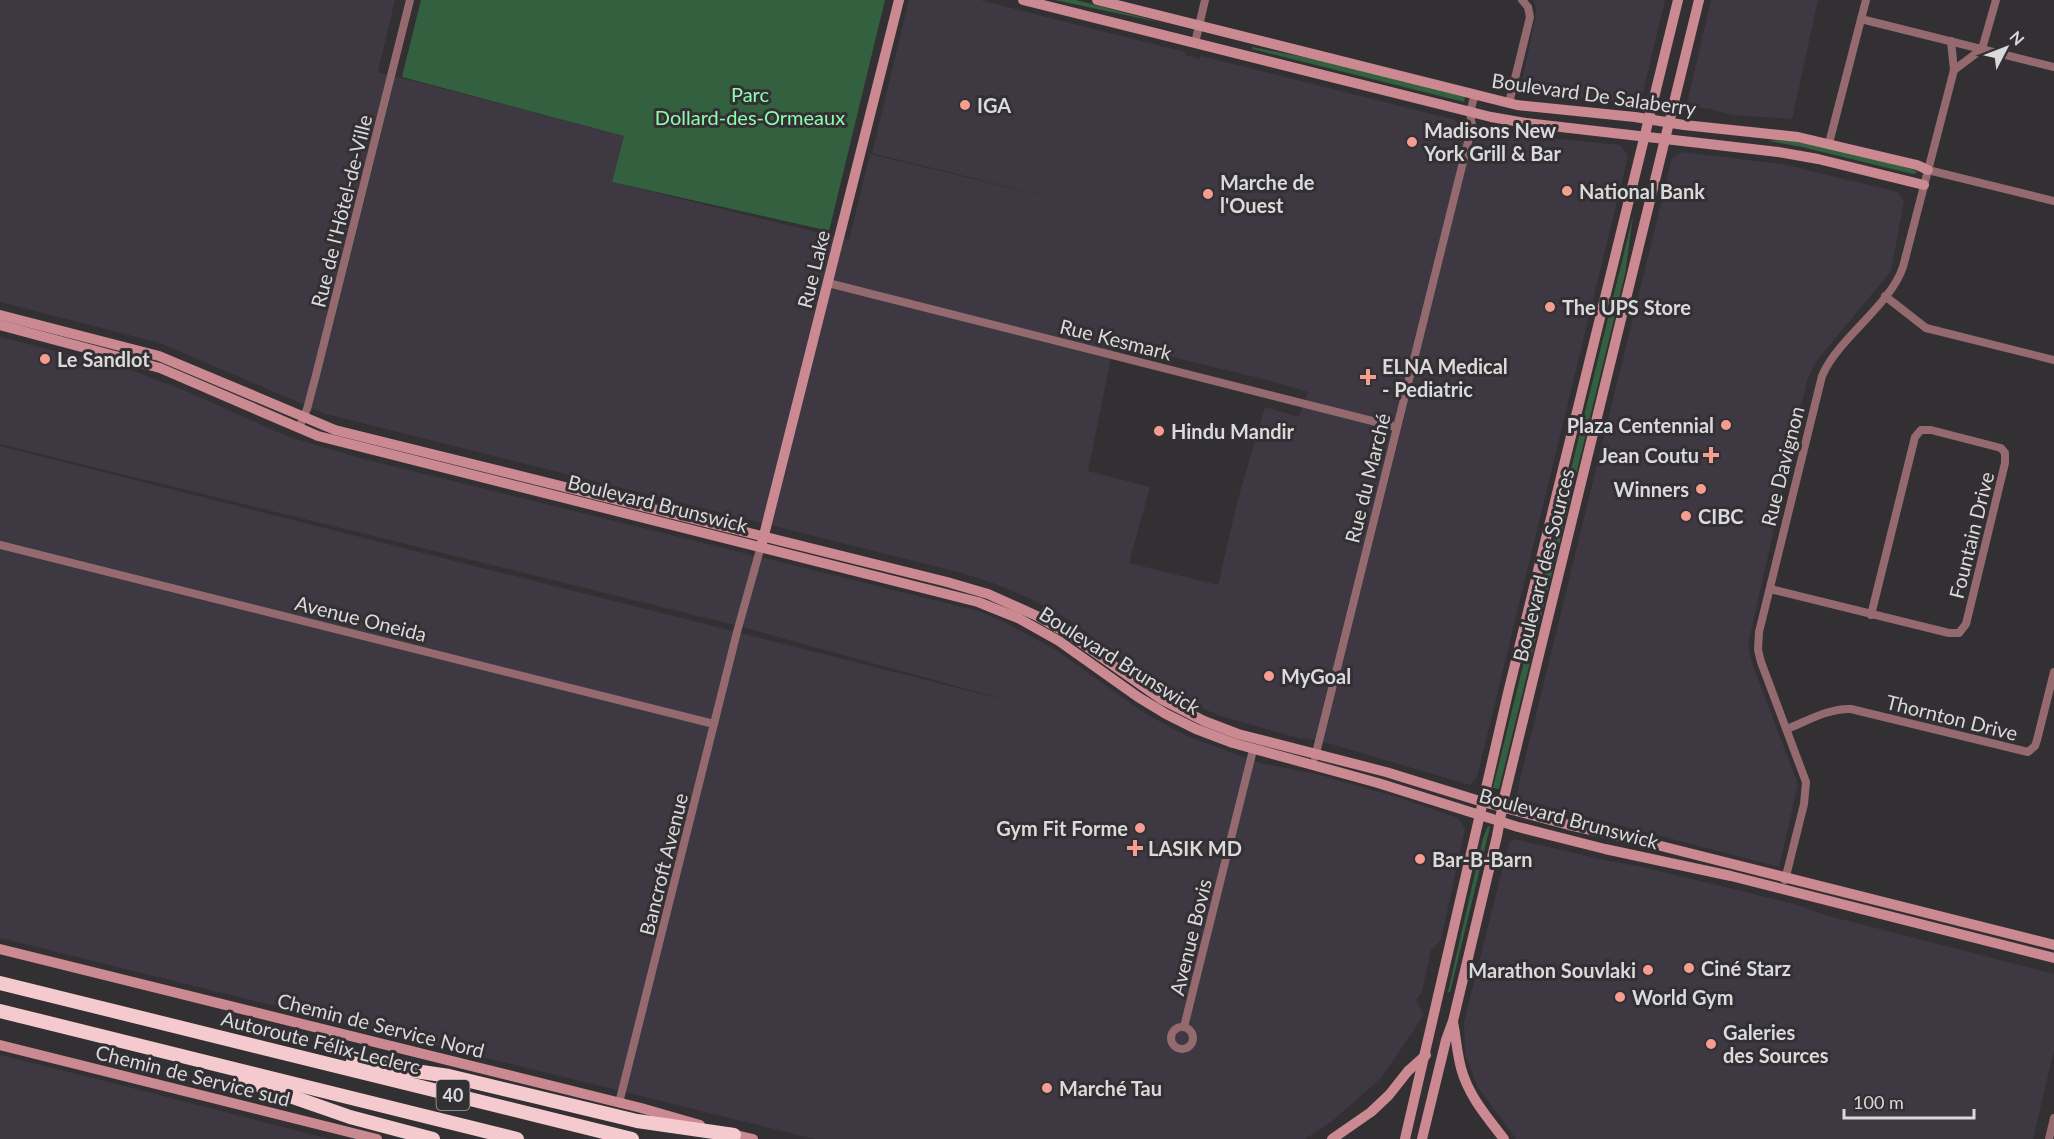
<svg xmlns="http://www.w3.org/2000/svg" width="2054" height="1139" viewBox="0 0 2054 1139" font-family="Lato,sans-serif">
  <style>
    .built { fill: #3d3841; fill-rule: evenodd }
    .green { fill: #336140 }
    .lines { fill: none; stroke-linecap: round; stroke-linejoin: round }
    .street { stroke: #946a6f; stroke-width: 8 }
    .secondary { stroke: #cb8991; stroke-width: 10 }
    .highway { stroke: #f5cacf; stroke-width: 14 }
    .poi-dot { fill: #f59d8e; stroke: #333034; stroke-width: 2 }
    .labels { text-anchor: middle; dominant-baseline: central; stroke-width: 6; stroke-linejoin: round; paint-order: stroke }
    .shield { fill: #333034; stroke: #a8a6a9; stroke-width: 1.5 }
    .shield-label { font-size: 18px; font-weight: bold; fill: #dad9db }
    .park-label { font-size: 20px; fill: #8cfcac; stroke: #333034 }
    .street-label { font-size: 20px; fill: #dad9db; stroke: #333034 }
    .poi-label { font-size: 20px; font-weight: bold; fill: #dad9db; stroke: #333034; text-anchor: start }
  </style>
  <rect width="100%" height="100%" fill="#333034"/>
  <g class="built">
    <path d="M0,0H395L378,72L624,136L612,182L849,240L870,154L1090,207L872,153L909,0H980L1185,52V55L1199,59L1201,56L1456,120L1460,130L1480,135L1491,128L1520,135L1620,145L1628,156L1477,777L1470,785L1331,744L1305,738L1302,739L1220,716L1191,703L1159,685L1071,621L1035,601L996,584L962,573L326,414L160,343L0,302ZM1114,343L1267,380L1308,392L1299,417L1265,407L1238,499L1218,585L1129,563L1150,487L1088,471Z"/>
    <path d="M1533,0H1665L1641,101L1636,104L1527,93L1522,81L1535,20L1536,8Z"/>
    <path d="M1711,0H1818L1792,119L1732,115L1710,109L1690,107L1687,103Z"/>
    <path d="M1681,152L1782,164L1898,192L1904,201L1891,271L1823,353L1814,365L1807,381L1748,645L1752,663L1798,784L1779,867L1519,799L1517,792L1672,158Z"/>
    <path d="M0,337L134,371L186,391L289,437L360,458L978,611L1004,622L1056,650L1146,714L1187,736L1260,763L1320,775L1397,797L1458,818L1465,829L1441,940L1431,950L1422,992L1416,1000L1424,1015L1381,1078L1331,1122L1305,1139H815L0,938V446L1017,703L731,624L0,444Z"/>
    <path d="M1514,839L1604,860L1643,867L1798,905L1825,915L2054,974V1050L2033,1139H1516L1477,1086L1465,1054L1464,1022L1509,843Z"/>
    <path d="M0,1055L101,1080L329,1139H0Z"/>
  </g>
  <g class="green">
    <path d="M421,0H885L829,231L612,182L624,136L402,77Z"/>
    <path d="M1055,0H1076L1163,23Z"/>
    <path d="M1252,47L1319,60L1465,97L1464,102L1252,49Z"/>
    <path d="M1768,141C1801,136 1879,161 1915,170L1917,173L1913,174L1802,147Z"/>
    <path d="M1633,216L1625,274L1499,789L1493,788Z"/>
    <path d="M1488,826L1490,827L1450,992H1448L1483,838Z"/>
  </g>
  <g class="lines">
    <g class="street">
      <path d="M1861,19L2054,67"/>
      <path d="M1195,43L1205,0"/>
      <path d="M1954,70L1982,49L1996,0"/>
      <path d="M1509,103L1530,17L1528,7L1522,0"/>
      <path d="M1829,143L1866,0"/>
      <path d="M1928,170L2054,201"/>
      <path d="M828,283L1396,427"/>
      <path d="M1885,296L1926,328L2054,360"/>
      <path d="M299,428L307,409L316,375L410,0"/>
      <path d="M0,545L714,724"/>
      <path d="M1770,589L1949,633H1959L1966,624L2005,463V453L2001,448L1931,430H1921L1915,437L1871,615"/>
      <path d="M1787,729C1807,721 1829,708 1851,709L2028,752L2035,746L2037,740L2054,672"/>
      <path d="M1315,757L1472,126L1470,112L1475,94"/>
      <path d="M1785,880L1804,804L1806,782L1761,662L1758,650L1759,632L1822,376C1839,337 1889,307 1903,267L1954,70L1951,41"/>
      <circle cx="1182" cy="1038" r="11"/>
      <path d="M1184,1027L1253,750"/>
      <path d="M619,1103L737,632L761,546"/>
      <path d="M2049,1139L2054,1118"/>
    </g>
    <g class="secondary">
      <path d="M1023,0L1491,117L1526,123L1778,152L1818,159L1924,185"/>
      <path d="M1097,0L1517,105L1635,117L1684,125L1798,137L1917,165L1928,170"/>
      <path d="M0,315L159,356L335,430L947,582L988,594L1037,616L1073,637L1161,699L1204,721L1238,734L1386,772L1483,802L1569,825L1649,843L2054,945"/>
      <path d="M0,325L160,368L318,436L978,602L1018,618L1059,641L1138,697L1166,714L1196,729L1233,743L1378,783L1518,827L1605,849L1731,876L2054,958"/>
      <path d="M762,543L899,0"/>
      <path d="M0,949L641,1108L700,1125"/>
      <path d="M1453,1022C1456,1037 1457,1053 1461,1068C1468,1095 1487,1117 1504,1139"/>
      <path d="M0,1045L377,1139"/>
      <path d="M727,1133L753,1139"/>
      <path d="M1332,1139L1371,1112L1389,1095L1408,1071L1426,1055"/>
      <path d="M1405,1139L1508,693L1678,0"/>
      <path d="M1422,1139L1446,1040L1453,1021L1497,836L1504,798L1699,0"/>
    </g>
    <g class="highway">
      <path d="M0,983L632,1139"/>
      <path d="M0,1011L517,1139"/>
      <path d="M353,1062L449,1076L637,1121L734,1135"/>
      <path d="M241,1079L350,1117L433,1139"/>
    </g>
  </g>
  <g class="poi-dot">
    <circle cx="965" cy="105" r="6"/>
    <circle cx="1412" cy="142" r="6"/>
    <circle cx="1567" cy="191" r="6"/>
    <circle cx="1208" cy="194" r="6"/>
    <circle cx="1550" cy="307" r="6"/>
    <circle cx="45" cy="359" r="6"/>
    <path d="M1365 368h6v6h6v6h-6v6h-6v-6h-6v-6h6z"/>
    <circle cx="1726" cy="425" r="6"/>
    <circle cx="1159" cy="431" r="6"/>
    <path d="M1708 446h6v6h6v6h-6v6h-6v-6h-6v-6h6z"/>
    <circle cx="1701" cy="489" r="6"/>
    <circle cx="1686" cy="516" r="6"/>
    <circle cx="1269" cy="676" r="6"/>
    <circle cx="1140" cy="828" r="6"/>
    <path d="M1132 839h6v6h6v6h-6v6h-6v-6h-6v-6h6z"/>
    <circle cx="1420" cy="859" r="6"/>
    <circle cx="1689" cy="968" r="6"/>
    <circle cx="1648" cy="970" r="6"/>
    <circle cx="1620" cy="997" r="6"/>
    <circle cx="1711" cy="1044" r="6"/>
    <circle cx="1047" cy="1088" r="6"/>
  </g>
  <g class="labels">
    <rect class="shield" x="436.5" y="1080" width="33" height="30" rx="4.5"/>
    <g class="shield-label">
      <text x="453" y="1095">40</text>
    </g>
    <g class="park-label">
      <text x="750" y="94">Parc<tspan x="750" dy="23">Dollard-des-Ormeaux</tspan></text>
    </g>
    <g class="street-label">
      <text transform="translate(1594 94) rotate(8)">Boulevard De Salaberry</text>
      <text transform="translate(341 211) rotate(-76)">Rue de l'Hôtel-de-Ville</text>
      <text transform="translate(813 269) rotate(-76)">Rue Lake</text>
      <text transform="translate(1116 339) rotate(14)">Rue Kesmark</text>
      <text transform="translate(1782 466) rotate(-76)">Rue Davignon</text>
      <text transform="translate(1367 478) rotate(-76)">Rue du Marché</text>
      <text transform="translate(658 503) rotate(14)">Boulevard Brunswick</text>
      <text transform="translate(1971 535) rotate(-76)">Fountain Drive</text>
      <text transform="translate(1543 565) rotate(-76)">Boulevard des Sources</text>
      <text transform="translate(361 618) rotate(14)">Avenue Oneida</text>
      <text transform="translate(1120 660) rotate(32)">Boulevard Brunswick</text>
      <text transform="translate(1952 717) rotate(14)">Thornton Drive</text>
      <text transform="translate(1569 818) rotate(15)">Boulevard Brunswick</text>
      <text transform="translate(663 864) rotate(-76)">Bancroft Avenue</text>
      <text transform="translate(1190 937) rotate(-76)">Avenue Bovis</text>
      <text transform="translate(381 1025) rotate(14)">Chemin de Service Nord</text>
      <text transform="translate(321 1042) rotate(14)">Autoroute Félix-Leclerc</text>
      <text transform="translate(193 1075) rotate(14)">Chemin de Service sud</text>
    </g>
    <g class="poi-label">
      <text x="977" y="105">IGA</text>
      <text x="1424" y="130">Madisons New<tspan x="1424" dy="23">York Grill &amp; Bar</tspan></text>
      <text x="1220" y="182">Marche de<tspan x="1220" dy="23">l'Ouest</tspan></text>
      <text x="1579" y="191">National Bank</text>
      <text x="1562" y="307">The UPS Store</text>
      <text x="57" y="359">Le Sandlot</text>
      <text x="1382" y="366">ELNA Medical<tspan x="1382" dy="23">- Pediatric</tspan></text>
      <text x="1714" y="425" text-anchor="end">Plaza Centennial</text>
      <text x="1171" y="431">Hindu Mandir</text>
      <text x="1699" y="455" text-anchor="end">Jean Coutu</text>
      <text x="1689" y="489" text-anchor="end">Winners</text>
      <text x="1698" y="516">CIBC</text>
      <text x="1281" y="676">MyGoal</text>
      <text x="1128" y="828" text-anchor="end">Gym Fit Forme</text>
      <text x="1148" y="848">LASIK MD</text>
      <text x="1432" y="859">Bar-B-Barn</text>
      <text x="1701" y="968">Ciné Starz</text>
      <text x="1636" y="970" text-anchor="end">Marathon Souvlaki</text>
      <text x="1632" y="997">World Gym</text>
      <text x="1723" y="1032">Galeries<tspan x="1723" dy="23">des Sources</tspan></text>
      <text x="1059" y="1088">Marché Tau</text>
    </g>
  </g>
  <g transform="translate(2006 48) rotate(48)" stroke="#333034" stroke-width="4.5" paint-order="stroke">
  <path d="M0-4.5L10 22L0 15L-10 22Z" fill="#dad9db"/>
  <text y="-9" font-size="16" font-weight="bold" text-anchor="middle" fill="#dad9db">N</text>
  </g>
  <path d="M1844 1109v9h130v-9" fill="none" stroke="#dad9db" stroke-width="3"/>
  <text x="1853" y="1109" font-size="18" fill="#dad9db" stroke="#333034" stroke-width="4.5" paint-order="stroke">100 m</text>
</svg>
